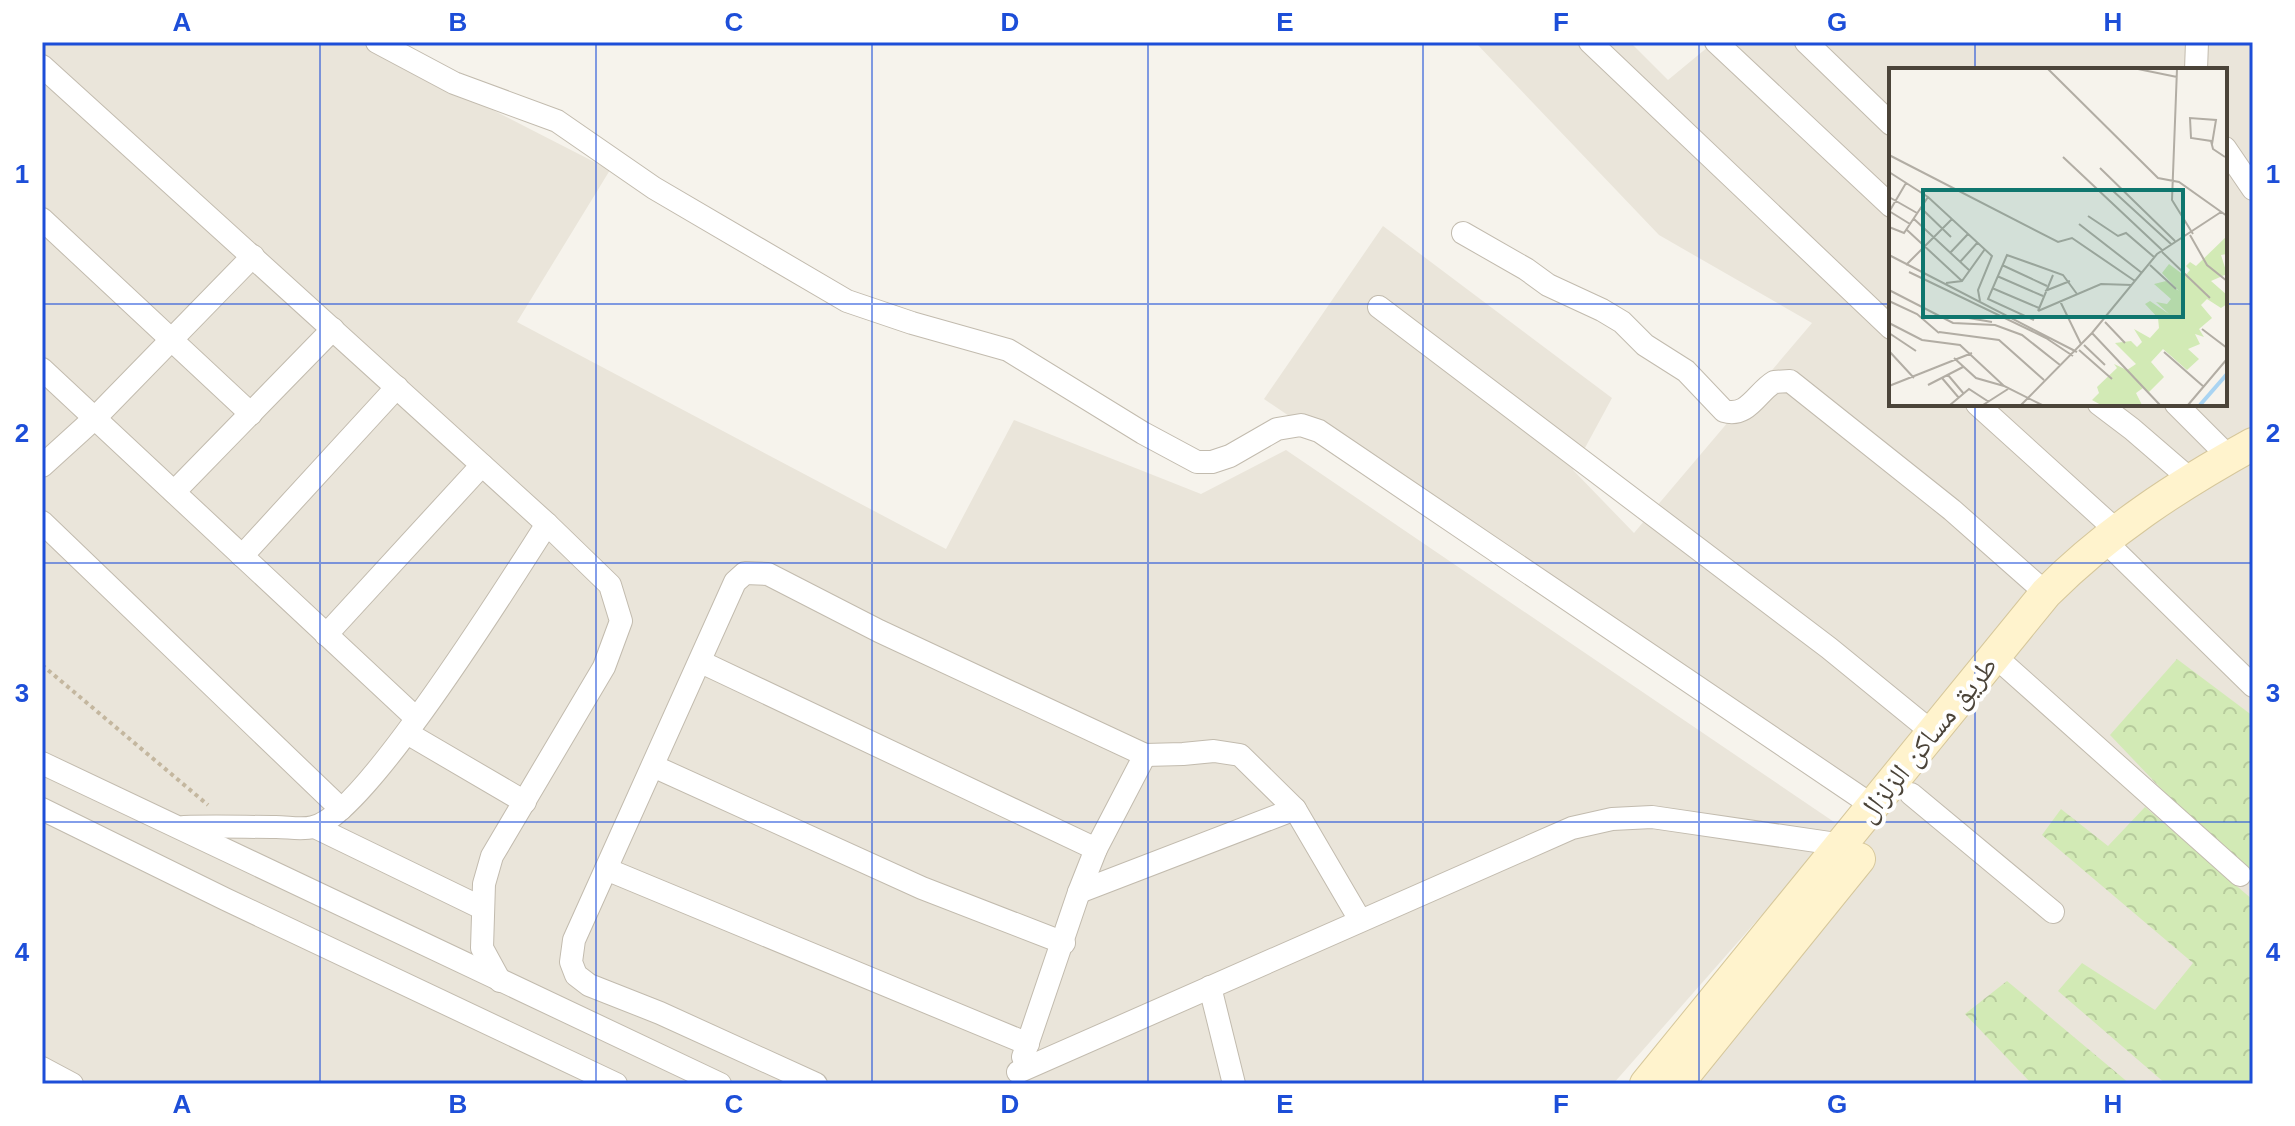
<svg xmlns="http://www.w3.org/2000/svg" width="2295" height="1126" viewBox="0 0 2295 1126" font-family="Arial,'Noto Naskh Arabic',sans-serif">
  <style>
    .residential { fill: #eae5da; fill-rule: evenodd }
    .park { fill: url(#park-crowns) }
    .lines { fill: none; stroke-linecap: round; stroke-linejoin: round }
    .street-casing { stroke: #c2bbae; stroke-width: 24 }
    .secondary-casing { stroke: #d6c79b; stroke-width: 34 }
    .path { stroke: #c4b79f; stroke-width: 4; stroke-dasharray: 4 4; stroke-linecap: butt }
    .street { stroke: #fff; stroke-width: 22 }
    .secondary { stroke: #fff3cd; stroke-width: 32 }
    .grid { fill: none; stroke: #1d4ed8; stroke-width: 2; stroke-opacity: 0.55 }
    .labels { text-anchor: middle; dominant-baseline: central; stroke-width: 8; stroke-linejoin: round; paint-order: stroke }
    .street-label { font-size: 28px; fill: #4b4439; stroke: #fff }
    .inset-river { fill: none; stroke: #a9d4f2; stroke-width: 4 }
    .inset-road { fill: none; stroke: #b2ada4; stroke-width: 2 }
    .view { fill: #0f766e; fill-opacity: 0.15; stroke: #0f766e; stroke-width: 4 }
    .inset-edge { fill: none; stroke: #4b4439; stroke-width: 4 }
    .neatline { fill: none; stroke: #1d4ed8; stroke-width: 3 }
    .grid-label { font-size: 26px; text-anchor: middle; font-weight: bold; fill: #1d4ed8 }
  </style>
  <defs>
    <pattern id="park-crowns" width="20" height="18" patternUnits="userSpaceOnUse" patternTransform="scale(2)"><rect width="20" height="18" fill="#d2eab5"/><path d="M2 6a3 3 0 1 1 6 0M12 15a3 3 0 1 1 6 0" fill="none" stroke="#b6ca9c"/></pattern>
  </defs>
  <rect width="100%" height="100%" fill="#f6f3ec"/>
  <g class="residential">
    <path d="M42,42H360L610,170L517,322L946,549L1014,420L1201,494L1286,450L1840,826L1613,1084H42Z"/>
    <path d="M1475,42H1630L1668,80L1714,42H2253V1084H1663L1859,804L1264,399L1383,226L1612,398L1573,470L1634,533L1812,323L1659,235ZM1891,70H2225V404H1891Z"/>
  </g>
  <g class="park">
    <path d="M2177,659L2253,716V885L2110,735Z"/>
    <path d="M2145,807L2253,900V1084H2166L2058,991L2082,963L2155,1010L2193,963L2042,835L2061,809L2108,846Z"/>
    <path d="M2007,981L2130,1084H2032L1965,1014Z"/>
  </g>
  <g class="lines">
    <defs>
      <g id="street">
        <path d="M377,42L454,83L557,121L654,188L847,301L912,323L1008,350L1143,433L1197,462H1212L1230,456L1277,429L1301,425L1319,431L1873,806"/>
        <path d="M1590,42L1891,328"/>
        <path d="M1716,42L1891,206"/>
        <path d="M1806,42L1891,124"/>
        <path d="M42,66L547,524L610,585L621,621L604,667L492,856L484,884L482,948L500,981"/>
        <path d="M2196,70L2197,42"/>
        <path d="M2225,148L2253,189"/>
        <path d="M42,219L251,414"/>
        <path d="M1463,233L1526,269L1548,285L1602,310L1622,322L1645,345L1686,371L1724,411C1748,418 1757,392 1774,382L1790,381L1952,510L2046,593"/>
        <path d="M1379,307L1829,648L1932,732"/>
        <path d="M42,369L416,718"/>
        <path d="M1977,404L2116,530"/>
        <path d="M2099,404L2132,429L2190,479"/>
        <path d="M2176,404L2229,457"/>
        <path d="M42,466L96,417L253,256"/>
        <path d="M174,492L333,329"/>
        <path d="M42,522L341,809"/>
        <path d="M2112,548L2253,686"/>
        <path d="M242,556L397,387"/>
        <path d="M326,635L482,465"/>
        <path d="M701,662L1096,849"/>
        <path d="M2007,667L2240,875"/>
        <path d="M407,733L525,802"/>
        <path d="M42,763L720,1084"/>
        <path d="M653,766L922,888L1064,943"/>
        <path d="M1911,794L2053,912"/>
        <path d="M42,809L225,899L616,1084"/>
        <path d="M184,827C215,826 246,827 276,827C288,827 302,830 313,827C365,816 512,578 547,524"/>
        <path d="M315,827L482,908"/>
        <path d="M606,869L1028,1044"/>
        <path d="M1079,892L1295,809"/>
        <path d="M1210,987L1234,1084"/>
        <path d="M1023,1057L1079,892L1096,849L1145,755"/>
        <path d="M42,1068L72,1084"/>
        <path d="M1018,1072L1572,828L1612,819L1652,817L1850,846"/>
        <path d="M816,1084L660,1013L589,985L576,975L571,962L574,940L735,582L745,573L768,574L879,631L1145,755L1183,754L1214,751L1240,755L1295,809L1360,920"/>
      </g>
      <g id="secondary">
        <path d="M1646,1084L2046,593C2108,531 2177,486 2253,444"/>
        <path d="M1677,1084L1859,859"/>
      </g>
    </defs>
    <use href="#street" class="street-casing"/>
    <use href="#secondary" class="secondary-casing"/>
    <path class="path" d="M42,665L208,805"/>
    <use href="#street" class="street"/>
    <use href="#secondary" class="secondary"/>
  </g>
  <path class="grid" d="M320,42V1084M596,42V1084M872,42V1084M1148,42V1084M1423,42V1084M1699,42V1084M1975,42V70M42,304H1891M2225,304H2253M1975,404V1084M42,563H2253M42,822H2253"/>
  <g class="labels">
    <g class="street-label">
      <text transform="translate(1927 739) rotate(-51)">طريق مساكن الزلزال</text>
    </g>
  </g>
  <g transform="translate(1889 68)">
    <rect width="338" height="338" fill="#f6f3ec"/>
    <path d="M338,168V186L332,187L338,206L322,213L338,227V236L332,240L318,231L312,237L323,250L310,261L315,269L306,266L311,276L299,281L310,291L298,302L274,281L262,294L275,309L260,324L254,320L247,325L253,337H212L203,332L210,325L208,319L228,300L225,296L238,302L247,296L226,275L242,273L248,279L253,274L245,261L261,270L270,260L269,250L256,236L261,233L280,246L267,234L278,236L282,231L265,216L277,213L290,223L273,205L280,196L296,208L301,202L297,198L301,194L307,198Z" fill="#d2eab5"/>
    <path class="inset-river" d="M311,337L338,306"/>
    <path class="inset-road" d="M159,1L269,110L290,114L338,148M249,1L288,9M288,1L283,132L304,166M323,76L327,52L301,50L302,70L322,73L324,81L336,89M0,87L169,174L183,170L246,213M174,89L273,182M211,100L286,173M0,104L39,129L103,188L89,222L91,233M223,122L282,176M0,129L28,145M32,140L62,169M0,143L21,156M0,144L17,115M199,148L229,168L237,165L265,189M25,151L81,203M190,156L253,205M0,159L15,165L39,129M18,162L73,213M301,167L318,197L338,213M273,184L321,230M61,185L79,166M0,187L188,284M71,194L89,174M17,197L63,151M113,197L158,218M261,197L287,221M20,204L157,270L184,288M108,208L154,228M57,215L73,213L96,181M103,220L150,240M0,222L64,255L106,257L133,267L171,297M156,223L181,213M0,233L28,246L50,265M171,233L192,276M149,243L212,216L243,217M149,243L164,207M68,248L103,254M145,252L99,231L118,187L174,207L188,226M216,254L236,275M0,255L33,272L71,277L115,318L153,337M313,261L338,280M50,264L110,272L155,312M0,265L27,283M203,265L271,337M195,277L216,297M190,282L223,311M0,283L25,310M275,284L315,319M65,290L87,310L115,318M59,307L75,326M53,310L70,330M39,317L74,299M0,318L83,285M61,337L80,321L100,334M94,337L119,321M132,337L203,265L268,186L332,144M299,337L338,291"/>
    <path class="view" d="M34,122H294V249H34Z"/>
    <rect width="338" height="338" class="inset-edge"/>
  </g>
  <rect width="2295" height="1126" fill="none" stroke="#ffffff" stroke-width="88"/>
  <rect x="44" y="44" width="2207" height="1038" class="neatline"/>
  <g class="grid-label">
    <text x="182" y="31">A</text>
    <text x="458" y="31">B</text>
    <text x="734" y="31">C</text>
    <text x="1010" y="31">D</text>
    <text x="1285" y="31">E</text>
    <text x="1561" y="31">F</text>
    <text x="1837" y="31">G</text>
    <text x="2113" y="31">H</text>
    <text x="22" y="183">1</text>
    <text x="2273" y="183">1</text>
    <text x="22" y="442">2</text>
    <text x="2273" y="442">2</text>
    <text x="22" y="702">3</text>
    <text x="2273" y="702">3</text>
    <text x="22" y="961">4</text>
    <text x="2273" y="961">4</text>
    <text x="182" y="1113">A</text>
    <text x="458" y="1113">B</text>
    <text x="734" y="1113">C</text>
    <text x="1010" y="1113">D</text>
    <text x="1285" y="1113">E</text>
    <text x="1561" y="1113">F</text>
    <text x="1837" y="1113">G</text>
    <text x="2113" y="1113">H</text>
  </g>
</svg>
